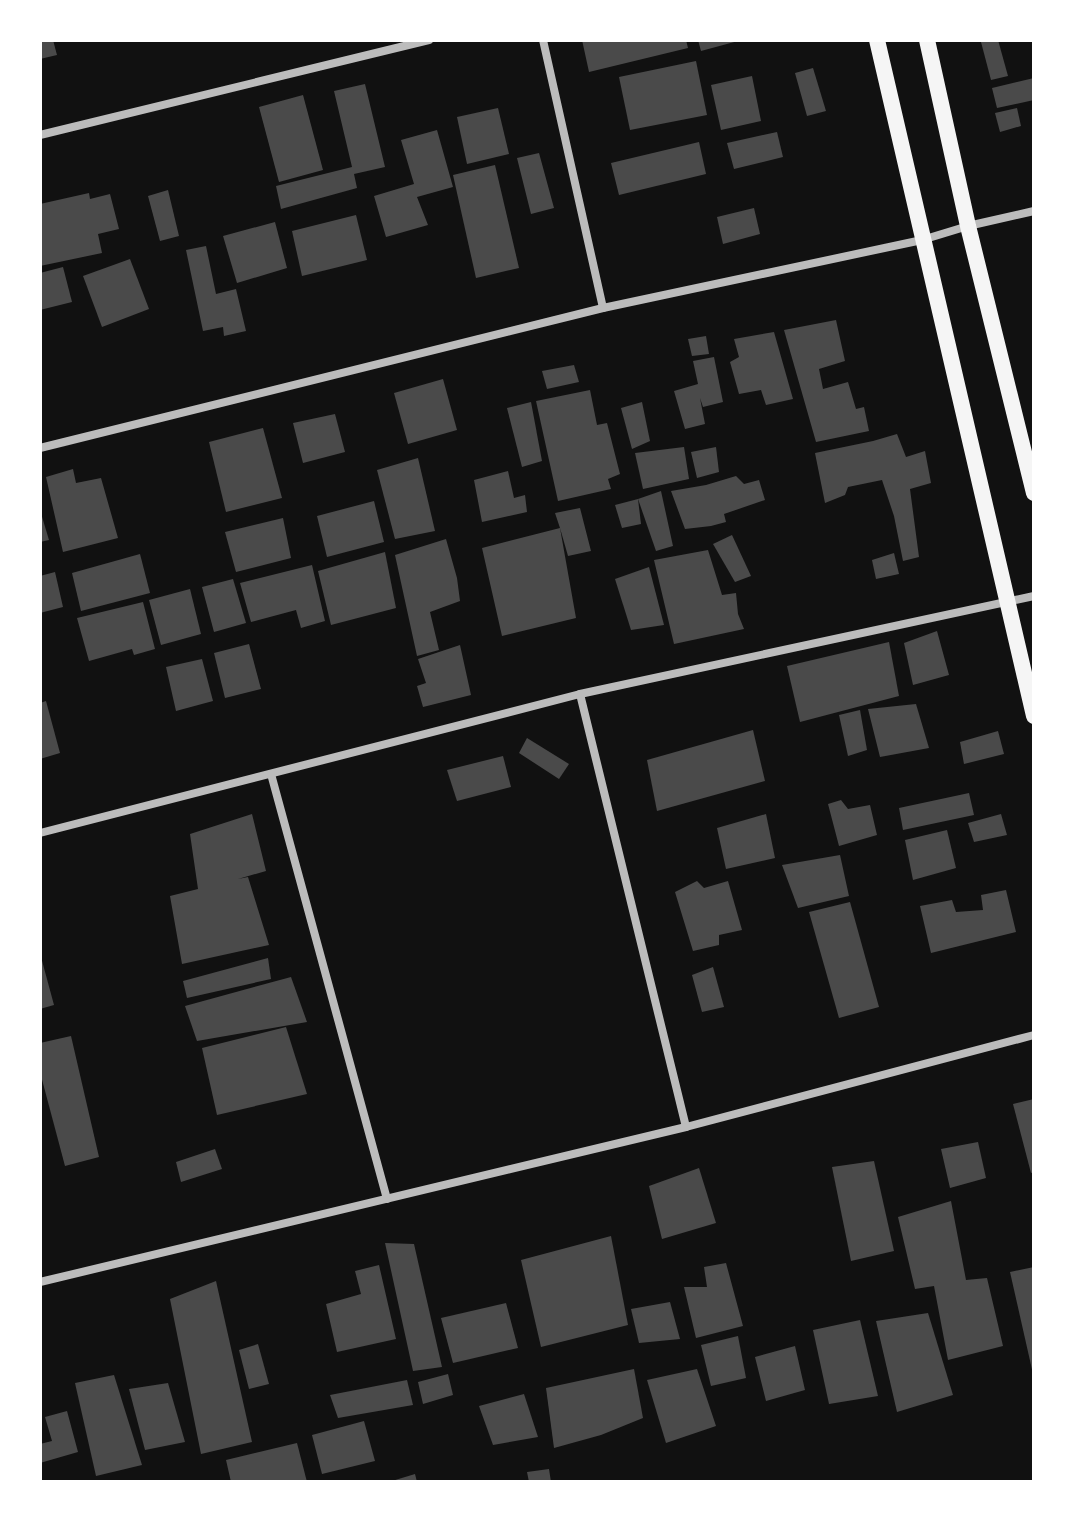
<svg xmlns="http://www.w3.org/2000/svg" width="1074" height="1522" viewBox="0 0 1074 1522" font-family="Rubik,sans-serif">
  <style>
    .building { fill: #4a4a4a }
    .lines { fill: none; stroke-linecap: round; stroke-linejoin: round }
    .minor { stroke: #bcbcbc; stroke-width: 8 }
    .secondary { stroke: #f5f5f5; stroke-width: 16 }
  </style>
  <rect width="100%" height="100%" fill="#111"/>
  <g class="building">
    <path d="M40,40H53L57,55L40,59Z"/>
    <path d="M582,40H686L688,48L589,72Z"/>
    <path d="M698,40H738V41L701,51Z"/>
    <path d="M988,40H998L1008,76L991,80L981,42Z"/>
    <path d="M696,61L707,115L630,130L619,77Z"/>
    <path d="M813,68L826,111L807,116L795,73Z"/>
    <path d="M752,76L761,121L721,130L711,85Z"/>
    <path d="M1034,78V100L997,108L992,88Z"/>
    <path d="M365,84L385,167L354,174L357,188L281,209L276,186L352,167L334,91Z"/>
    <path d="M303,95L323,170L279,182L259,107Z"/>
    <path d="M498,108L509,154L467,164L457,117Z"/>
    <path d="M1017,108L1021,126L1000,132L995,113Z"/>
    <path d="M437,130L453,187L417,197L428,225L386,237L374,196L414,184L401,140Z"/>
    <path d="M777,132L783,157L734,169L727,143Z"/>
    <path d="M699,142L706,174L619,195L611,163Z"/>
    <path d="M539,153L554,208L531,214L517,158Z"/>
    <path d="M495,165L519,268L476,278L453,175Z"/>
    <path d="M168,190L179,236L160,241L148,196Z"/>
    <path d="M89,193L90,199L110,194L119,229L98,234L102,253L40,266V204Z"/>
    <path d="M754,208L760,234L723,244L717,217Z"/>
    <path d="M356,215L367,260L302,276L292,231Z"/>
    <path d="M275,222L287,268L237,283L223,236Z"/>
    <path d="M206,246L216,294L236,289L246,331L224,336L223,327L203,331L186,250Z"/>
    <path d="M130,259L149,309L102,327L83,276Z"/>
    <path d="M63,267L72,302L40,310V273Z"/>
    <path d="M836,320L845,361L819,369L823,389L848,382L856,409L864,407L869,431L816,442L784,330Z"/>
    <path d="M774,332L793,399L766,405L761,390L739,394L730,362L739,357L734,339Z"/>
    <path d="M706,336L709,354L692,356L688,339Z"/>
    <path d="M714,357L723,402L703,407L700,398L705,424L685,429L674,391L698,384L693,361Z"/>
    <path d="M574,365L579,382L547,389L542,371Z"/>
    <path d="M443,379L457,430L408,444L394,393Z"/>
    <path d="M590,390L597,425L607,423L620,474L608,479L611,489L558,501L536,401Z"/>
    <path d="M531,402L542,461L522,467L507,408Z"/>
    <path d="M642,402L650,441L632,449L621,408Z"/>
    <path d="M335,414L345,452L303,463L293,423Z"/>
    <path d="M263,428L282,498L226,512L209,442Z"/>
    <path d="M897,434L906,457L925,451L931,483L910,489L919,557L903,561L894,516L882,480L848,487L845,495L825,503L815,453L873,441Z"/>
    <path d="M684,447L689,479L643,489L635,453Z"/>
    <path d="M716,447L719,472L697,478L691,452Z"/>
    <path d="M418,458L435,531L395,539L377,470Z"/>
    <path d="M73,469L76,483L101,478L118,538L63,552L46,477Z"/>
    <path d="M508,471L514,498L525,495L527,512L482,522L474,480Z"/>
    <path d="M736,476L744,484L759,480L765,500L724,514L726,522L711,526L685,529L671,491L706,485Z"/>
    <path d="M661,491L673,546L656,551L638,499Z"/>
    <path d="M638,499L641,524L622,528L615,505Z"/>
    <path d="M374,501L384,542L327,557L317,516Z"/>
    <path d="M580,508L591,551L568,556L560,528L576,618L502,636L482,548L560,528L555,513Z"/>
    <path d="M40,510L49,540L40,542Z"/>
    <path d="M283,518L291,558L236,572L225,532Z"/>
    <path d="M732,535L751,576L735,582L713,544Z"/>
    <path d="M446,539L457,578L460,601L430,612L439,650L417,656L395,555Z"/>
    <path d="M708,550L722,595L736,593L738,614L744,629L674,644L654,560Z"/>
    <path d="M385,552L396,608L331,625L318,571Z"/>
    <path d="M894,553L899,574L876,579L872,560Z"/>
    <path d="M140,554L150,593L81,611L72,573Z"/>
    <path d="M312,565L325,621L301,628L296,610L251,622L240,583Z"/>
    <path d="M649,567L664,625L631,630L615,579Z"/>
    <path d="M55,572L63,607L40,613V576Z"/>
    <path d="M233,579L246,623L214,632L202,587Z"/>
    <path d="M190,589L201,634L161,645L149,600Z"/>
    <path d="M143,602L155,649L134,655L132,649L89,661L77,618Z"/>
    <path d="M937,631L949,675L913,685L904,643Z"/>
    <path d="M889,642L899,696L800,722L787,666Z"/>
    <path d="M249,644L261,689L225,698L214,653Z"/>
    <path d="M460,645L471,695L423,707L417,686L426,683L418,659Z"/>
    <path d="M202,659L213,701L176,711L166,667Z"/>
    <path d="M46,701L60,753L40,759V703Z"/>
    <path d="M916,704L929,748L880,757L868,709Z"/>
    <path d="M860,710L867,750L848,756L839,715Z"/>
    <path d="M753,730L765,781L657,811L647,760Z"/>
    <path d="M998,731L1004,754L964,764L960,742Z"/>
    <path d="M527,738L569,764L559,779L519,753Z"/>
    <path d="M503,756L511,787L457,801L447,770Z"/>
    <path d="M969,793L974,815L903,830L899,808Z"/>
    <path d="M841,800L848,809L870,805L877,835L839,846L828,804Z"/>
    <path d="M252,814L266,871L238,879L248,877L269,945L182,964L170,896L198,889L190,834Z"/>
    <path d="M766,814L775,858L726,869L717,828Z"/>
    <path d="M1001,814L1007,835L974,842L968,823Z"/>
    <path d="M947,830L956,868L913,880L905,840Z"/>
    <path d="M840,855L849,896L798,908L782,865Z"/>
    <path d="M697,881L704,888L728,881L742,930L719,935V945L693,951L675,892Z"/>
    <path d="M1006,890L1016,932L931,953L920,906L952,900L956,912L983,910L981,895Z"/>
    <path d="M850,902L879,1007L839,1018L809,912Z"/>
    <path d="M41,957L54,1005L40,1009V958Z"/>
    <path d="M268,958L271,979L187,998L183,981Z"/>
    <path d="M713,967L724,1007L702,1012L692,975Z"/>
    <path d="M291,977L307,1022L197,1041L185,1006Z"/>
    <path d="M286,1027L307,1094L217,1115L202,1048Z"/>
    <path d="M71,1036L99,1157L65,1166L40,1072V1043Z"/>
    <path d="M1034,1099V1172L1031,1173L1013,1104Z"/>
    <path d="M978,1142L986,1178L950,1188L941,1149Z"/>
    <path d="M215,1149L222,1169L181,1182L176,1162Z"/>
    <path d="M874,1161L894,1251L851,1261L832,1167Z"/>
    <path d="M699,1168L716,1223L662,1239L649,1186Z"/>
    <path d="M951,1201L966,1280L987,1278L1003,1346L948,1360L934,1286L915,1289L898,1217Z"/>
    <path d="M611,1236L628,1325L541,1347L521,1260Z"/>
    <path d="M385,1243L414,1244L442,1367L413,1371Z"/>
    <path d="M726,1263L743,1326L696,1338L684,1287H707L704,1267Z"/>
    <path d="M379,1265L396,1339L337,1352L326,1304L361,1294L355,1271Z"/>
    <path d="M1034,1267V1374H1033L1010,1272Z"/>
    <path d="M216,1281L252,1442L201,1454L170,1299Z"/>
    <path d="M670,1302L680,1339L639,1343L631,1309Z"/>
    <path d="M506,1303L518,1348L453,1363L441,1318Z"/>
    <path d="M928,1313L953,1395L897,1412L876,1321Z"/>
    <path d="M860,1320L878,1396L829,1404L813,1330Z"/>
    <path d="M738,1336L746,1378L711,1386L701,1345Z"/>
    <path d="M258,1344L269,1384L249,1389L239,1350Z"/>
    <path d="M795,1346L805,1390L766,1401L755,1357Z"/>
    <path d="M634,1369L643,1418L601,1435L554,1448L546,1388Z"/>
    <path d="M697,1369L716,1426L666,1443L647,1380Z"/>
    <path d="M448,1374L453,1395L423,1404L418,1382Z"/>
    <path d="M114,1375L142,1465L96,1476L75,1383Z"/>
    <path d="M407,1380L413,1405L338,1418L330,1395Z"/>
    <path d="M168,1383L185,1442L145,1450L129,1389Z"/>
    <path d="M524,1394L538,1437L493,1445L479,1406Z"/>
    <path d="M67,1411L78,1452L40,1463V1444L52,1441L45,1417Z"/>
    <path d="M364,1421L375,1461L322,1474L312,1435Z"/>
    <path d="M297,1443L307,1482H231L226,1460Z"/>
    <path d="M549,1469L551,1482H529L527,1472Z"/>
    <path d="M415,1474L417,1482H392V1481Z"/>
  </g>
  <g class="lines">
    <g class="minor">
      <path d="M543,40L603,308"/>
      <path d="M40,135L429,40"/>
      <path d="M40,448L603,308L922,240L968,226L1034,211"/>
      <path d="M580,694L686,1127"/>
      <path d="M271,774L387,1199"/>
      <path d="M40,833L580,694L1034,596"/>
      <path d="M40,1282L686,1127L1034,1035"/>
    </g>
    <g class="secondary">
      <path d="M877,40L1034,716"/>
      <path d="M927,40L968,226L1034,493"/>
    </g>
  </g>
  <rect width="1074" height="1522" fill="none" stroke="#ffffff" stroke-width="84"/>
</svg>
